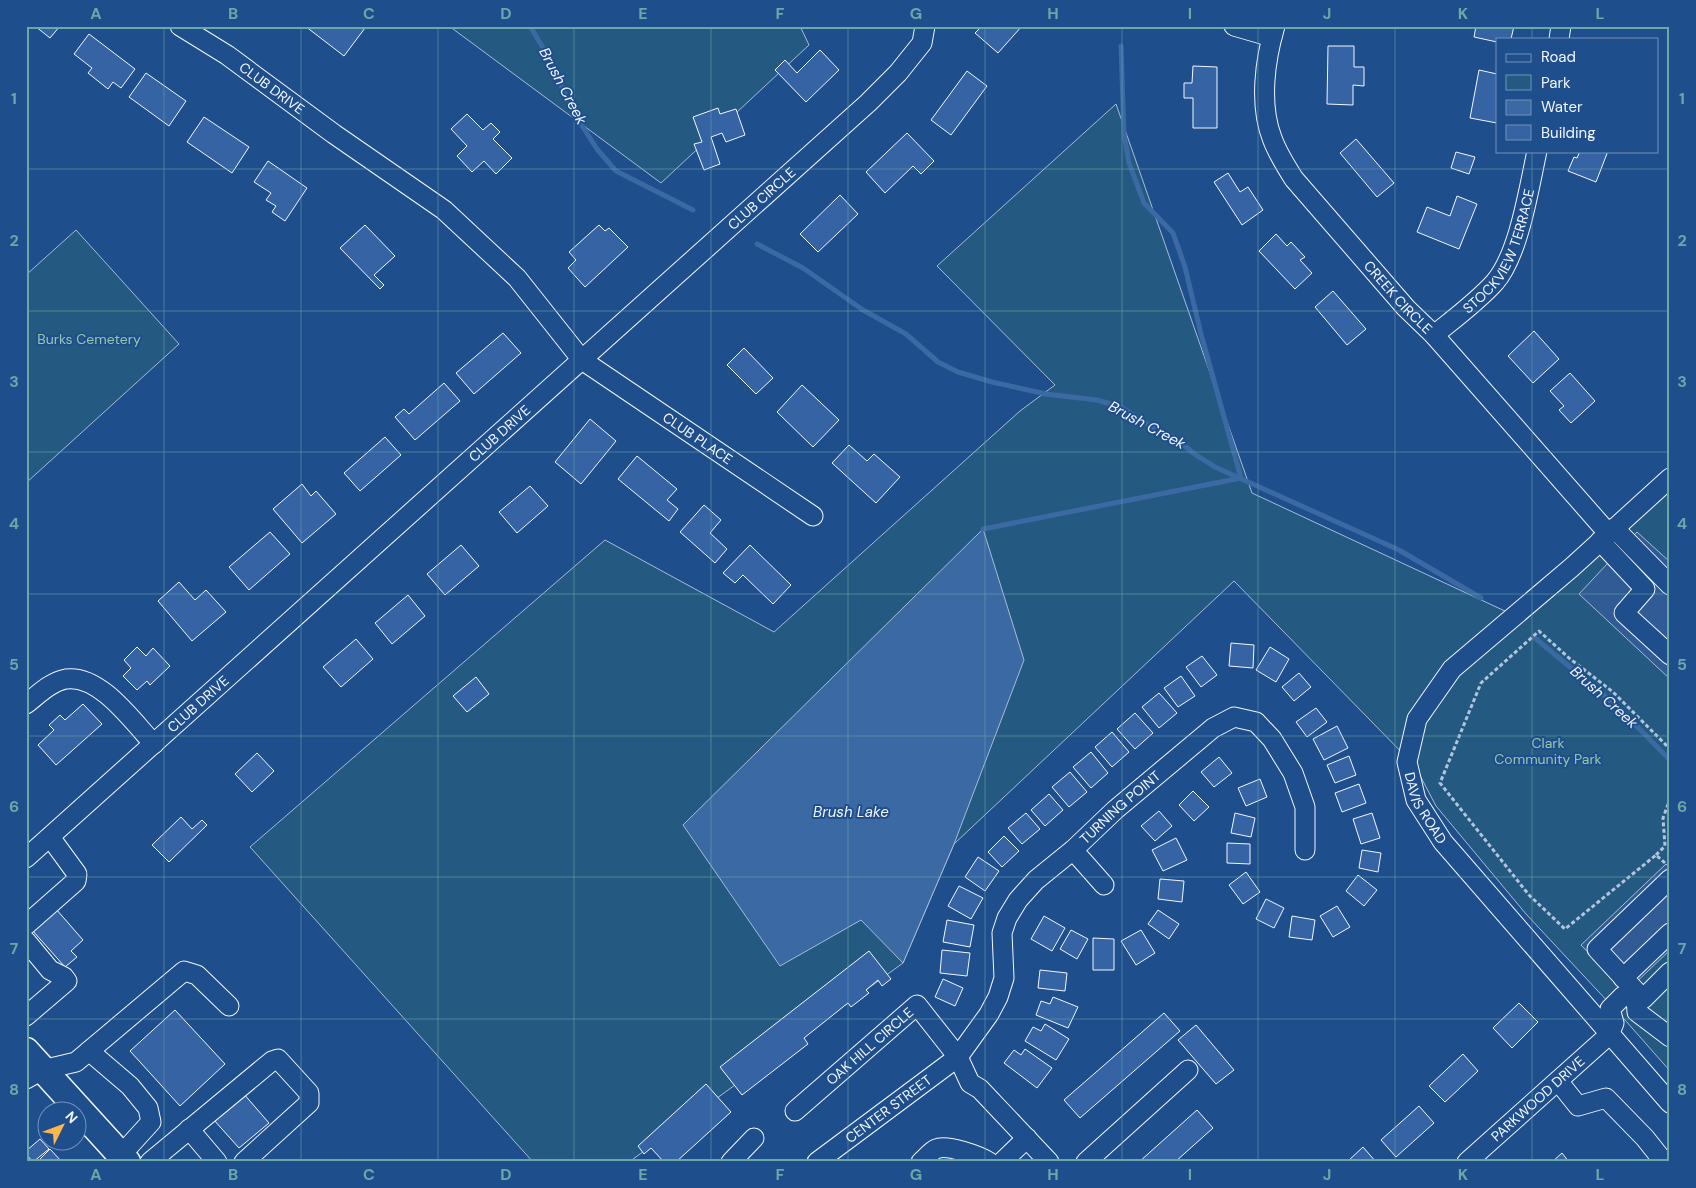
<svg xmlns="http://www.w3.org/2000/svg" width="1696" height="1188" viewBox="0 0 1696 1188" font-family="'DM Sans',sans-serif">
  <style>
    .green { fill: #245a82; stroke: #a8bbd7 }
    .parking { fill: #305b95; stroke: #a8bbd7 }
    .water { fill: #3b69a3; stroke: #a8bbd7 }
    .lines { fill: none; stroke-linecap: round; stroke-linejoin: round }
    .stream { stroke: #3b69a3; stroke-width: 5 }
    .building { fill: #3563a3; stroke: #f2f6ff }
    .minor-casing { stroke: #f2f6ff; stroke-width: 21 }
    .highway-casing { stroke: #f2f6ff; stroke-width: 29 }
    .path { stroke: #b3c4dc; stroke-width: 3; stroke-dasharray: 4 2.5; stroke-linecap: butt }
    .minor { stroke: #1f4e8c; stroke-width: 19 }
    .highway { stroke: #1f4e8c; stroke-width: 26 }
    .grid { fill: none; stroke: #6aa9a8; stroke-width: 1; stroke-opacity: 0.55 }
    .labels { text-anchor: middle; dominant-baseline: central; stroke-width: 4; stroke-linejoin: round; paint-order: stroke }
    .street-label { font-size: 14px; fill: #f2f6ff; stroke: #1f4e8c }
    .park-label { font-size: 14px; fill: #97c8a6; stroke: #1f4e8c }
    .water-label { font-size: 15px; font-style: italic; fill: #f2f6ff; stroke: #1f4e8c }
    .neatline { fill: none; stroke: #6aa9a8; stroke-width: 2 }
    .grid-label { font-size: 16px; text-anchor: middle; font-weight: bold; fill: #6aa9a8 }
  </style>
  <rect width="100%" height="100%" fill="#1f4e8c"/>
  <g class="green">
    <path d="M449,26H800L809,45L661,183Z"/>
    <path d="M1116,104L1252,493L1507,612L1443,670L1429,720L1452,669L1608,533L1670,467V1071L1625,1020L1526,914L1436,806L1415,766L1234,581L954,844L903,963L629,1162H533L250,847L605,540L774,632L1020,411L1055,385L937,266Z"/>
    <path d="M76,230L179,344L26,483V275Z"/>
  </g>
  <g class="parking">
    <path d="M1637,532L1670,562V679L1579,594Z"/>
    <path d="M1666,864L1670,868V950L1626,992L1581,945Z"/>
  </g>
  <path class="water" d="M983,529L1024,660L954,844L903,963L861,920L780,966L683,825Z"/>
  <g class="lines">
    <g class="stream">
      <path d="M530,26L549,58L572,110L597,149L616,171L693,210"/>
      <path d="M1121,46L1124,134L1129,163L1144,203L1173,233L1185,267L1201,334L1241,478"/>
      <path d="M757,244L803,268L863,310L906,334L938,362L958,372L992,382L1046,394L1097,400L1121,407L1149,425L1177,439L1193,453L1215,467L1399,550L1481,598"/>
      <path d="M983,529L1241,478"/>
      <path d="M1535,638L1618,707L1670,760"/>
    </g>
  </g>
  <g class="building">
    <path d="M35,26H60L50,38Z"/>
    <path d="M305,26H363L365,28L344,56Z"/>
    <path d="M982,26H1022L998,53L975,33Z"/>
    <path d="M1476,26H1514L1511,39H1497V42L1474,37Z"/>
    <path d="M89,34L135,69L121,88L113,82L108,89L88,73L92,68L74,54Z"/>
    <path d="M1328,46H1354V67H1364V86L1353,85V105L1327,104Z"/>
    <path d="M820,50L839,70L806,102L775,70L785,60L797,73Z"/>
    <path d="M1193,66L1217,67V128H1193V98H1184V83H1192Z"/>
    <path d="M1479,70L1497,74V123L1470,118Z"/>
    <path d="M967,71L987,86L951,135L931,120Z"/>
    <path d="M146,73L186,101L169,126L129,97Z"/>
    <path d="M718,108L720,114L736,109L745,135L726,142L722,133L711,137L720,164L704,170L694,144L702,142L693,117Z"/>
    <path d="M467,114L483,130L491,123L500,132L493,139L512,158L496,174L484,161L472,172L457,156L467,146L451,129Z"/>
    <path d="M204,117L249,147L232,173L187,142Z"/>
    <path d="M907,133L934,161L921,174L913,166L885,193L866,172Z"/>
    <path d="M1356,139L1394,183L1377,197L1340,153Z"/>
    <path d="M1580,151H1608L1596,182L1568,171L1574,157L1577,158Z"/>
    <path d="M1456,152L1475,157L1469,174L1451,168Z"/>
    <path d="M268,161L307,188L285,221L272,212L276,206L266,200L271,193L254,182Z"/>
    <path d="M1228,173L1240,192L1248,187L1263,210L1242,225L1214,182Z"/>
    <path d="M840,195L858,214L818,252L800,234Z"/>
    <path d="M1457,196L1477,204L1459,249L1417,232L1427,207L1450,216Z"/>
    <path d="M365,225L395,256L374,275L384,285L380,289L340,248Z"/>
    <path d="M599,225L605,231L609,228L628,247L585,287L568,268L576,260L569,252Z"/>
    <path d="M1276,234L1287,246L1291,242L1305,257L1300,260L1312,273L1295,289L1259,251Z"/>
    <path d="M1333,291L1366,329L1347,345L1315,307Z"/>
    <path d="M1534,331L1559,359L1533,383L1508,356Z"/>
    <path d="M503,333L521,353L474,394L456,373Z"/>
    <path d="M744,348L773,378L756,394L727,365Z"/>
    <path d="M1570,373L1595,401L1571,423L1559,410L1564,406L1550,391Z"/>
    <path d="M444,383L460,401L415,440L395,417L404,409L409,414Z"/>
    <path d="M802,385L839,420L813,447L777,412Z"/>
    <path d="M590,419L616,441L581,484L555,462Z"/>
    <path d="M385,437L401,455L360,491L344,473Z"/>
    <path d="M849,445L867,461L874,454L900,477L876,503L832,463Z"/>
    <path d="M637,456L677,489L667,500L678,509L669,521L618,479Z"/>
    <path d="M302,484L311,496L316,491L336,514L302,543L273,509Z"/>
    <path d="M530,486L548,506L517,533L499,512Z"/>
    <path d="M704,505L721,520L710,533L727,549L715,563L680,532Z"/>
    <path d="M270,532L290,554L249,590L229,567Z"/>
    <path d="M461,545L479,566L445,595L427,574Z"/>
    <path d="M750,545L791,585L773,604L743,575L735,583L723,573Z"/>
    <path d="M179,582L195,600L206,590L226,612L192,641L158,601Z"/>
    <path d="M408,595L425,616L392,644L375,623Z"/>
    <path d="M356,639L373,659L341,687L323,667Z"/>
    <path d="M1231,643L1254,645L1253,668L1229,666Z"/>
    <path d="M137,647L146,656L153,648L170,666L150,685L147,681L137,690L123,676L131,668L124,660Z"/>
    <path d="M1270,647L1289,659L1276,682L1256,670Z"/>
    <path d="M1202,656L1217,675L1201,687L1186,667Z"/>
    <path d="M1299,673L1311,687L1294,701L1282,687Z"/>
    <path d="M1181,676L1195,696L1178,707L1164,688Z"/>
    <path d="M476,677L489,694L467,712L453,696Z"/>
    <path d="M1159,693L1177,713L1159,728L1142,707Z"/>
    <path d="M83,704L102,724L56,765L38,745L54,730L49,725L60,715L65,720Z"/>
    <path d="M1316,708L1327,722L1307,737L1296,722Z"/>
    <path d="M1135,713L1153,733L1135,749L1117,729Z"/>
    <path d="M1337,726L1348,748L1324,760L1313,739Z"/>
    <path d="M1112,732L1129,752L1112,767L1095,747Z"/>
    <path d="M1091,752L1108,773L1091,788L1073,767Z"/>
    <path d="M257,753L274,771L252,792L235,774Z"/>
    <path d="M1349,756L1356,775L1335,783L1327,765Z"/>
    <path d="M1219,757L1232,773L1214,787L1201,772Z"/>
    <path d="M1070,772L1087,792L1069,807L1052,787Z"/>
    <path d="M1260,779L1267,797L1246,806L1238,788Z"/>
    <path d="M1359,784L1366,803L1342,812L1335,793Z"/>
    <path d="M1193,791L1209,807L1194,821L1179,805Z"/>
    <path d="M1049,794L1063,810L1045,826L1031,810Z"/>
    <path d="M1159,811L1172,826L1155,841L1141,826Z"/>
    <path d="M1026,813L1040,829L1022,844L1008,828Z"/>
    <path d="M1235,813L1255,818L1251,837L1231,833Z"/>
    <path d="M1372,813L1380,838L1361,844L1353,819Z"/>
    <path d="M181,817L192,829L202,820L207,825L169,862L152,845Z"/>
    <path d="M1004,836L1019,851L1002,867L988,852Z"/>
    <path d="M1176,838L1187,860L1163,871L1152,850Z"/>
    <path d="M1227,843L1250,844V864L1227,863Z"/>
    <path d="M1362,850L1381,853L1378,872L1359,868Z"/>
    <path d="M978,857L999,871L985,891L965,877Z"/>
    <path d="M1246,872L1260,892L1243,904L1229,885Z"/>
    <path d="M1358,875L1377,890L1364,906L1346,891Z"/>
    <path d="M1160,879L1184,881L1182,902L1158,899Z"/>
    <path d="M959,886L983,898L971,919L948,906Z"/>
    <path d="M1266,899L1284,908L1274,928L1256,919Z"/>
    <path d="M1337,906L1350,927L1333,937L1320,916Z"/>
    <path d="M56,909L83,940L71,951L77,957L65,967L32,930Z"/>
    <path d="M1158,910L1179,924L1169,939L1148,924Z"/>
    <path d="M1044,916L1065,928L1052,951L1031,939Z"/>
    <path d="M1292,916L1315,920L1312,940L1289,937Z"/>
    <path d="M947,920L974,925L970,947L943,942Z"/>
    <path d="M1071,930L1088,939L1077,959L1060,949Z"/>
    <path d="M1141,930L1155,953L1136,965L1121,941Z"/>
    <path d="M1093,938L1114,939V970H1093Z"/>
    <path d="M942,950L970,953L967,976L940,973Z"/>
    <path d="M869,951L891,979L882,986L878,980L866,990L869,993L851,1007L848,1003L804,1038L808,1044L742,1095L720,1067Z"/>
    <path d="M1040,970L1067,973L1065,991L1038,988Z"/>
    <path d="M943,979L963,988L955,1006L935,997Z"/>
    <path d="M1053,997L1078,1007L1068,1028L1036,1015L1041,1001L1050,1004Z"/>
    <path d="M1519,1003L1538,1022L1512,1048L1493,1028Z"/>
    <path d="M175,1010L225,1064L180,1106L130,1051Z"/>
    <path d="M1164,1013L1180,1031L1080,1118L1064,1100Z"/>
    <path d="M1045,1024L1069,1039L1056,1060L1025,1041L1033,1027L1041,1031Z"/>
    <path d="M1196,1025L1234,1070L1216,1084L1178,1040Z"/>
    <path d="M1025,1049L1052,1068L1037,1088L1004,1063L1014,1050L1021,1055Z"/>
    <path d="M1463,1054L1478,1071L1445,1102L1429,1086Z"/>
    <path d="M706,1084L731,1112L676,1162H664L651,1148L644,1154L638,1146Z"/>
    <path d="M243,1093L269,1123L239,1148L213,1119Z"/>
    <path d="M1419,1106L1434,1123L1396,1157L1381,1140Z"/>
    <path d="M1197,1110L1213,1128L1175,1162H1139Z"/>
    <path d="M40,1139L49,1149L33,1162L26,1154V1151Z"/>
    <path d="M1363,1147L1376,1162H1347Z"/>
    <path d="M50,1149L62,1162H37Z"/>
    <path d="M1562,1153L1569,1162H1552Z"/>
  </g>
  <g class="lines">
    <defs>
      <g id="minor">
        <path id="s1" d="M180,26L227,55L334,134L444,210L517,278L582,360L813,516"/>
        <path d="M1234,26L1272,37"/>
        <path id="s2" d="M1275,26C1265,60 1259,104 1272,138C1277,152 1285,165 1294,179L1406,308L1434,335L1608,533"/>
        <path d="M1559,39L1561,26"/>
        <path id="s3" d="M1434,335C1455,318 1477,302 1495,282C1519,254 1529,188 1537,151"/>
        <path id="s4" d="M1670,478L1571,568L1452,669L1417,719L1407,762L1416,800L1443,842L1670,1103"/>
        <path d="M1614,528L1670,585"/>
        <path d="M1600,541L1645,589L1624,613L1670,655"/>
        <path d="M26,704C38,695 50,682 66,679C100,674 133,722 154,744"/>
        <path d="M1073,850L1104,885"/>
        <path id="s5" d="M26,858L868,103L898,73L922,43L925,26"/>
        <path d="M1670,879L1597,949L1643,999L1670,972"/>
        <path d="M26,925L76,881L77,874L50,837"/>
        <path d="M26,941L50,970L64,977L67,981L26,1016"/>
        <path d="M1623,978L1670,933"/>
        <path d="M1639,995L1636,998L1637,1012L1670,1037"/>
        <path d="M89,1051L130,1086L148,1108L151,1122L121,1155"/>
        <path d="M26,1079L42,1070L76,1062L184,971L197,975L229,1006"/>
        <path d="M1558,1081L1578,1106L1606,1098L1645,1138L1664,1162"/>
        <path id="s6" d="M795,1111L917,1005L958,1057L970,1083L980,1089L1049,1162"/>
        <path d="M189,1129L217,1162"/>
        <path d="M150,1162L272,1061L278,1059L309,1093V1103L244,1162"/>
        <path d="M731,1162L754,1138"/>
        <path id="s7" d="M817,1162L958,1057L989,1014L998,997L1004,978L1002,933L1007,918L1018,900L1036,880L1073,850L1115,810L1213,728L1234,717L1256,722L1272,739L1293,773L1305,807V850"/>
        <path d="M921,1162C926,1158 931,1151 936,1149C947,1144 980,1156 989,1162"/>
        <path d="M1002,1162L1027,1138"/>
        <path d="M1086,1162L1188,1070"/>
        <path id="s8" d="M1467,1162L1609,1035L1614,1023L1610,1009L1623,996L1636,998"/>
      </g>
      <path id="highway" d="M26,1051L127,1162"/>
    </defs>
    <use href="#minor" class="minor-casing"/>
    <use href="#highway" class="highway-casing"/>
    <g class="path">
      <path d="M1656,855L1665,846L1663,818L1670,799"/>
      <path d="M1665,863L1656,855L1565,929L1529,895L1440,783L1481,683L1539,631L1569,658L1613,692L1670,749"/>
    </g>
    <use href="#minor" class="minor"/>
    <use href="#highway" class="highway"/>
  </g>
  <path class="grid" d="M164,26V1162M301,26V1162M438,26V1162M574,26V1162M711,26V1162M848,26V1162M985,26V1162M1122,26V1162M1258,26V1162M1395,26V1162M1532,26V39M1532,151V1162M26,169H1670M26,311H1670M26,452H1670M26,594H1670M26,736H1670M26,877H1670M26,1019H1670"/>
  <g class="labels">
    <g class="street-label">
      <text stroke="none"><textPath href="#s1" startOffset="111">CLUB DRIVE</textPath></text>
      <text stroke="none"><textPath href="#s5" startOffset="988">CLUB CIRCLE</textPath></text>
      <text stroke="none"><textPath href="#s3" startOffset="110">STOCKVIEW TERRACE</textPath></text>
      <text stroke="none"><textPath href="#s2" startOffset="318">CREEK CIRCLE</textPath></text>
      <text stroke="none"><textPath href="#s5" startOffset="636">CLUB DRIVE</textPath></text>
      <text stroke="none"><textPath href="#s1" startOffset="666">CLUB PLACE</textPath></text>
      <text stroke="none"><textPath href="#s5" startOffset="231">CLUB DRIVE</textPath></text>
      <text stroke="none"><textPath href="#s4" startOffset="445">DAVIS ROAD</textPath></text>
      <text stroke="none"><textPath href="#s7" startOffset="488">TURNING POINT</textPath></text>
      <text stroke="none"><textPath href="#s6" startOffset="99">OAK HILL CIRCLE</textPath></text>
      <text stroke="none"><textPath href="#s8" startOffset="95">PARKWOOD DRIVE</textPath></text>
      <text stroke="none"><textPath href="#s7" startOffset="89">CENTER STREET</textPath></text>
    </g>
    <g class="park-label">
      <text x="89" y="339">Burks Cemetery</text>
      <text x="1548" y="743">Clark<tspan x="1548" dy="16">Community Park</tspan></text>
    </g>
    <g class="water-label">
      <text transform="translate(563 86) rotate(62)">Brush Creek</text>
      <text transform="translate(1147 425) rotate(28)">Brush Creek</text>
      <text transform="translate(1604 697) rotate(42)">Brush Creek</text>
      <text x="851" y="812">Brush Lake</text>
    </g>
  </g>
  <rect width="1696" height="1188" fill="none" stroke="#1f4e8c" stroke-width="55"/>
  <rect x="1496" y="38" width="162" height="115" fill="#1f4e8c" stroke="#7391ba"/>
  <rect x="1506" y="54" width="25" height="8" fill="#1f4e8c" stroke="#7391ba"/>
  <text x="1541" y="62" font-size="15" fill="#f2f6ff">Road</text>
  <rect x="1506" y="75" width="25" height="15" fill="#245a82" stroke="#7391ba"/>
  <text x="1541" y="88" font-size="15" fill="#f2f6ff">Park</text>
  <rect x="1506" y="100" width="25" height="15" fill="#3b69a3" stroke="#7391ba"/>
  <text x="1541" y="112" font-size="15" fill="#f2f6ff">Water</text>
  <rect x="1506" y="125" width="25" height="15" fill="#3563a3" stroke="#7391ba"/>
  <text x="1541" y="138" font-size="15" fill="#f2f6ff">Building</text>
  <g transform="translate(62 1126) rotate(48)"><circle r="24" fill="#1f4e8c" stroke="#7391ba"/>
  <path d="M0-4L9 19L0 12L-9 19Z" fill="#ffb74d"/>
  <text y="-8" font-size="14" font-weight="bold" text-anchor="middle" fill="#f2f6ff">N</text>
  </g>
  <rect x="28" y="28" width="1640" height="1132" class="neatline"/>
  <g class="grid-label">
    <text x="96" y="19">A</text>
    <text x="233" y="19">B</text>
    <text x="369" y="19">C</text>
    <text x="506" y="19">D</text>
    <text x="643" y="19">E</text>
    <text x="780" y="19">F</text>
    <text x="916" y="19">G</text>
    <text x="1053" y="19">H</text>
    <text x="1190" y="19">I</text>
    <text x="1327" y="19">J</text>
    <text x="1463" y="19">K</text>
    <text x="1600" y="19">L</text>
    <text x="14" y="104">1</text>
    <text x="1682" y="104">1</text>
    <text x="14" y="246">2</text>
    <text x="1682" y="246">2</text>
    <text x="14" y="387">3</text>
    <text x="1682" y="387">3</text>
    <text x="14" y="529">4</text>
    <text x="1682" y="529">4</text>
    <text x="14" y="670">5</text>
    <text x="1682" y="670">5</text>
    <text x="14" y="812">6</text>
    <text x="1682" y="812">6</text>
    <text x="14" y="954">7</text>
    <text x="1682" y="954">7</text>
    <text x="14" y="1095">8</text>
    <text x="1682" y="1095">8</text>
    <text x="96" y="1180">A</text>
    <text x="233" y="1180">B</text>
    <text x="369" y="1180">C</text>
    <text x="506" y="1180">D</text>
    <text x="643" y="1180">E</text>
    <text x="780" y="1180">F</text>
    <text x="916" y="1180">G</text>
    <text x="1053" y="1180">H</text>
    <text x="1190" y="1180">I</text>
    <text x="1327" y="1180">J</text>
    <text x="1463" y="1180">K</text>
    <text x="1600" y="1180">L</text>
  </g>
</svg>
